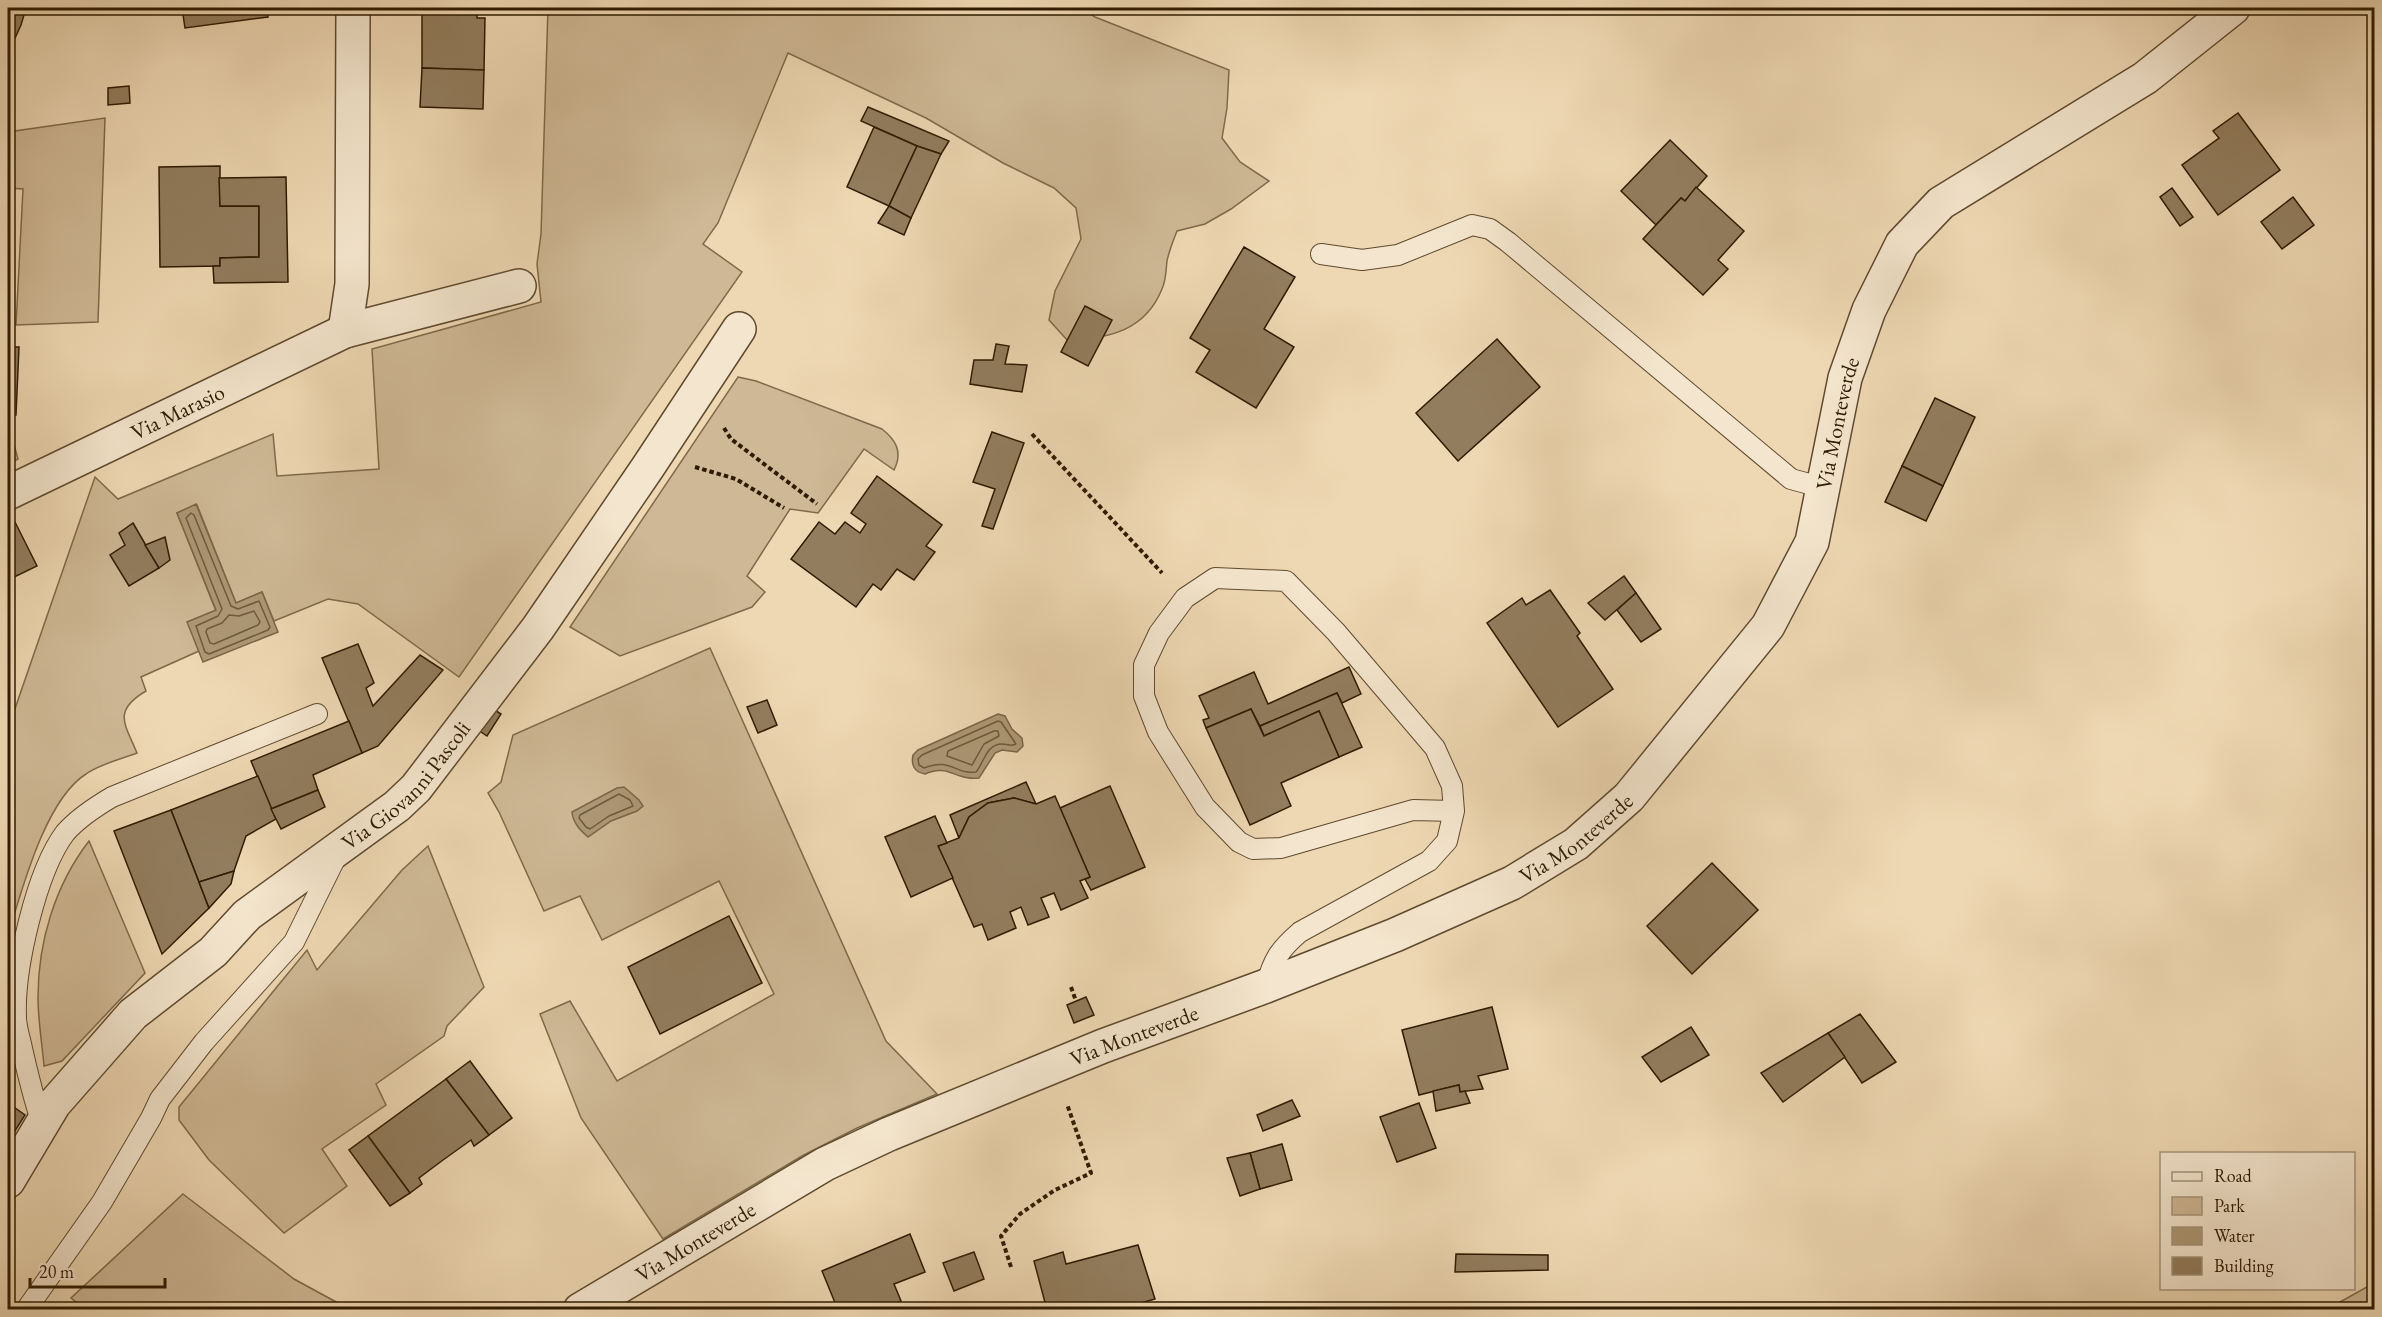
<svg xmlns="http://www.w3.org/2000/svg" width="2382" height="1317" viewBox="0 0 2382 1317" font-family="'EB Garamond',serif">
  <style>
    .green { fill: #ceb895; stroke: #7e6a4b; stroke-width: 1.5 }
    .water { fill: #ad9876; stroke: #7b6647; stroke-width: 1.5 }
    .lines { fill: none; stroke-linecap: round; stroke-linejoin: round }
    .shore { stroke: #6e5a3c; stroke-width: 1.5 }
    .building { fill: #927d5e; stroke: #2f1b01; stroke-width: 1.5 }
    .lane-casing { stroke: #5f4a2e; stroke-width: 22 }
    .street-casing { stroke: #5f4a2e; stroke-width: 36 }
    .path { stroke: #2f1b01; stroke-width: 4; stroke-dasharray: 4.5 3; stroke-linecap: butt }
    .lane { stroke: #f4e6ce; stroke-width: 20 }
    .street { stroke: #f4e6ce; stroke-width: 33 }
    .labels { text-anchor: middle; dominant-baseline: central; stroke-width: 4.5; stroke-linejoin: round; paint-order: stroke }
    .street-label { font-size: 22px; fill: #2f1b01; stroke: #f4e6ce }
  </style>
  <rect width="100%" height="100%" fill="#eed8b3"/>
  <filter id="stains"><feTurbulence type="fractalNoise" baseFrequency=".00333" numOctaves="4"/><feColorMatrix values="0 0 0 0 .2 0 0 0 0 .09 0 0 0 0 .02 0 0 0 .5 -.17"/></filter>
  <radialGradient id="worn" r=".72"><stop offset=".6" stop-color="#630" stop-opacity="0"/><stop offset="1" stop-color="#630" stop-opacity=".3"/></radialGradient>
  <g class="green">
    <path d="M548,8H1081L1095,17L1229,70L1227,108L1222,138L1240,162L1269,181L1231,209L1205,224L1177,231C1173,241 1169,251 1167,261C1166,270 1166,281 1162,289C1145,331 1109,338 1068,341L1049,320L1055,291L1081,239L1076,208L1054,188L1003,163L926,118L788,53L718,223L703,244L742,272L459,677L358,604L328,599L274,621L262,592L236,603L197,505L177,513L216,611L188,622L199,651L141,677L146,691C112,711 125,724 137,753C121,759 100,764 86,774C45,800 22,890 8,935V729L95,477L118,499L273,434L277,476L379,469L372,349L541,302L537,264L541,234Z"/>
    <path d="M105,118L98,322L16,325L23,189L8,188V132Z"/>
    <path d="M738,377L756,381L882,429C896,440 903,452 894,470L864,449L818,513L790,509L747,576L765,592L752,607L620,656L570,627Z"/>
    <path d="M8,437H12L18,459L8,464Z"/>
    <path d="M710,648L886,1041L937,1094L857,1128L802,1156L663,1239L581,1118L540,1014L570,1001L617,1081L774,994L719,881L602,940L580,896L544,911L499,812L488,793L501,782L513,735Z"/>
    <path d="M89,841L145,973L62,1061L44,1066C42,1043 38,1020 38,997C38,942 55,885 89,841Z"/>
    <path d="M428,846L484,987L447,1026L444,1036L376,1084L386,1105L322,1149L347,1186L284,1233L209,1160L179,1120V1107L307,950L317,970L402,870Z"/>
    <path d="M183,1194L294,1279L349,1309L86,1310L71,1298Z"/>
    <path d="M2374,1283V1309H2328L2329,1308Z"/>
  </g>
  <g class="water">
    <path d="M196,504L236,603L262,592L278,632L203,662L187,622L216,610L177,513Z"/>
    <path d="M998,714L1005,716L1012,729L1022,738L1023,746L1017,752L1002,750L995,753L979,778C956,781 948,763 925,774C914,772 911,765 913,755L918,750Z"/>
    <path d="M624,787L639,800L643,806L637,811L611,821L588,837C580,830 573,823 572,812L617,788Z"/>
  </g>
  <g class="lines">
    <g class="shore">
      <path d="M191,513L194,515L231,606L238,609L259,601L270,627L268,630L209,654L205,652L196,626L218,616L222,609L186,518Z"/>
      <path d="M254,611L260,622L258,625L214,644L210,643L206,632L207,629L222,623L229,615L239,616Z"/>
      <path d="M998,721L1001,722L1016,744C1010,747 1009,744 1002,744C986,744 984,763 976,772C955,775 951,757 924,768L919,765L918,759L922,755Z"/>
      <path d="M994,731H998L999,736L984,744L972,765L947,756L948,751Z"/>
      <path d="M619,794L630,800L633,806L609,816L590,829L586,827L579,818L580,815Z"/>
    </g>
  </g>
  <g class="building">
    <path d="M8,8H26L21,25L10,49L8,48Z"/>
    <path d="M182,8H267L268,17L185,28Z"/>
    <path d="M422,8H477V18H485L484,70L422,68Z"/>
    <path d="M422,68L484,70L483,109L420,107Z"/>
    <path d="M129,86L130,103L108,105V88Z"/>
    <path d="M868,107L911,125L949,141L941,154L917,146L861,121Z"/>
    <path d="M2238,113L2280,170L2218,215L2182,165L2219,138L2213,131Z"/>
    <path d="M874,127L917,146L889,206L847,187Z"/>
    <path d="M1670,140L1707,176L1685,201L1681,198L1656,225L1621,191Z"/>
    <path d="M917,146L941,154L911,218L889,206Z"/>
    <path d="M220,166V206H259V257L220,258V266L160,267L159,167Z"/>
    <path d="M286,177L288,282L214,283L213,266H220V258L259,257V206H220L219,178Z"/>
    <path d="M1696,187L1744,231L1718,260L1728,269L1703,295L1643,239L1681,198L1685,201Z"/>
    <path d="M2172,188L2193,217L2180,226L2160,197Z"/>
    <path d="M2293,197L2314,225L2282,249L2261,222Z"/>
    <path d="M889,206L911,218L904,235L878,223Z"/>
    <path d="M1244,247L1295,277L1264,329L1294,347L1256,408L1196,372L1210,350L1190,338Z"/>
    <path d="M1085,306L1112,320L1088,366L1061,352Z"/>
    <path d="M1497,339L1540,387L1458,461L1416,413Z"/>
    <path d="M996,344L1009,346L1005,364L1027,365L1022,392L970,384L974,360H993Z"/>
    <path d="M8,347H19L16,415H8Z"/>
    <path d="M1935,398L1975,417L1943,486L1902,466Z"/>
    <path d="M992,432L1024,443L993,529L982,526L995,489L973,482Z"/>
    <path d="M1902,466L1943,486L1926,521L1885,502Z"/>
    <path d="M877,476L942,525L926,546L935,552L914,580L897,569L881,590L873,584L856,607L791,559L819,522L835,534L845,522L860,533L866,524L851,513Z"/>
    <path d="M14,520L37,566L8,580V523Z"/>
    <path d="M133,523L159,568L129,586L110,555L125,545L119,533Z"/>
    <path d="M165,537L170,560L159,568L145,545Z"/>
    <path d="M1624,576L1636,593L1605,620L1588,603Z"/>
    <path d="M1550,590L1580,633L1577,636L1613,689L1558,727L1487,623L1522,598L1526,605Z"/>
    <path d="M1636,593L1661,629L1641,642L1617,610Z"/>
    <path d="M358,644L374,683L366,688L373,706L420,655L443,670L378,746L362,753L322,658Z"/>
    <path d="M1349,667L1361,694L1342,703L1337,693L1260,726L1251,709L1206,728L1203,720L1209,718L1199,696L1254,672L1268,704Z"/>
    <path d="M1337,693L1362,747L1339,757L1319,711L1264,736L1260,726Z"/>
    <path d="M767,700L777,725L758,733L747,707Z"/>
    <path d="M487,705L501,714L487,736L472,726Z"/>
    <path d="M1251,709L1264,736L1319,711L1339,757L1281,783L1291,806L1250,825L1206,728Z"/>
    <path d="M349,721L362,753L313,775L318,790L271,809L251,761Z"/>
    <path d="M258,776L276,819L246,836L234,871L199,882L171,810Z"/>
    <path d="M1026,782L1036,804L1014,798L988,803L969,817L959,838L950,815Z"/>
    <path d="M1110,786L1145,867L1091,890L1085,879L1090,877L1060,808Z"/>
    <path d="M318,790L325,807L281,829L271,809Z"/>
    <path d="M1055,796L1090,877L1080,881L1088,898L1061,910L1054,893L1041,898L1049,917L1028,925L1021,907L1010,912L1016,928L988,940L982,924L974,927L938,846L959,838L969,817L988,803L1014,798L1036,804Z"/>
    <path d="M171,810L209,908L162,954L114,831Z"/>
    <path d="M935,816L947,843L938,846L953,878L911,897L885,837Z"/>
    <path d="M1712,863L1758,910L1692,974L1647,926Z"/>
    <path d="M234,871L231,884L209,908L199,882Z"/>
    <path d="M729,916L762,983L660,1034L628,967Z"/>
    <path d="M1086,997L1094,1015L1074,1023L1067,1005Z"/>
    <path d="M1492,1007L1508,1069L1478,1076L1483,1089L1460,1092L1459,1085L1419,1095L1402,1030Z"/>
    <path d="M1860,1014L1896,1062L1862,1083L1828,1033Z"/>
    <path d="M1691,1027L1709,1055L1661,1082L1642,1057Z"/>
    <path d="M1828,1033L1845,1057L1783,1102L1761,1073Z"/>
    <path d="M470,1061L512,1118L489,1135L446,1079Z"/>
    <path d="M446,1079L489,1135L474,1146L471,1140L443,1160L419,1178L422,1184L410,1193L368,1136Z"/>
    <path d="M1459,1085L1460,1092L1465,1091L1470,1103L1436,1111L1433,1091Z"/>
    <path d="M1292,1100L1300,1116L1263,1131L1257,1115Z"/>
    <path d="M8,1103L25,1115L8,1142Z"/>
    <path d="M1419,1103L1436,1148L1397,1162L1380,1117Z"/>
    <path d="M368,1136L410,1193L390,1206L349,1150Z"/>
    <path d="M1282,1144L1292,1180L1260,1189L1250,1153Z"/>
    <path d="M1250,1153L1260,1189L1240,1196L1227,1158Z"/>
    <path d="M910,1234L925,1272L894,1284L901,1301L882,1310H838L822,1271Z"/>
    <path d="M1138,1245L1155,1299L1116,1310H1080L1079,1303L1047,1310L1034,1261L1063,1252L1066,1264Z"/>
    <path d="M974,1252L984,1279L954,1291L943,1263Z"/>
    <path d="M1456,1254L1548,1255V1270L1455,1272Z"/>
  </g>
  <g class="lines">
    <defs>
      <g id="lane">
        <path d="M1321,254L1362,260L1398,255L1472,225L1490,229L1508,242L1791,479L1824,488"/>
        <path d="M1266,986C1273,960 1279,950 1300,932L1429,861L1447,841L1454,811L1452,786L1435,748L1336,632L1286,581L1215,578L1185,598L1159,633L1144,665V696L1158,732L1205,807L1239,842L1253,849L1281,848L1413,810L1454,811"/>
        <path d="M42,1123C33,1097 27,1071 21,1044C19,1035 16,1026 16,1017C14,969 36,872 65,833C78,818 95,807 112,797L317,714"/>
        <path d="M26,1310L102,1202L151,1118L160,1099L204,1042L294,942L337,855"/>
      </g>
      <g id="street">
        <path d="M345,331L352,284L353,8"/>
        <path id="s1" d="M8,493L345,331L519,286"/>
        <path id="s2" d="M8,1181L54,1104L133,1014L213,952L247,915L397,806L416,788L538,628L648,467L739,329"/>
        <path id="s3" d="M580,1310L825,1164L889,1134L1103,1046L1266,986L1395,935L1512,883L1576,844L1629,797L1768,626L1812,542L1845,378L1869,310L1902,244L1941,203L2145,78L2233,8"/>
      </g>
    </defs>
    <use href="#lane" class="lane-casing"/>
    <use href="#street" class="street-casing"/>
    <g class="path">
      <path d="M724,428L731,439L817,504"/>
      <path d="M1032,434L1162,573"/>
      <path d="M695,467L736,479L784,508"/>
      <path d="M1071,987L1076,1001"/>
      <path d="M1011,1267L1001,1236L1020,1214L1055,1190L1091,1173L1067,1104"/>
    </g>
    <use href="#lane" class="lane"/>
    <use href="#street" class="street"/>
  </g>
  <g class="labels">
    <g class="street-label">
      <text stroke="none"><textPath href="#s1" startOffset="188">Via Marasio</textPath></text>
      <text stroke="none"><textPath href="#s3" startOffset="1610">Via Monteverde</textPath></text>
      <text stroke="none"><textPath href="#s2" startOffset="567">Via Giovanni Pascoli</textPath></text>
      <text stroke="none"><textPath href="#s3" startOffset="1106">Via Monteverde</textPath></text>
      <text stroke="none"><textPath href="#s3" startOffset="620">Via Monteverde</textPath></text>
      <text stroke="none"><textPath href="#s3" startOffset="134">Via Monteverde</textPath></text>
    </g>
  </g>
  <rect width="2382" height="1317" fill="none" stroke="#eed8b3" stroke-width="30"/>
  <rect x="9" y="9" width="2364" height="1299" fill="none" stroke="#2f1b01" stroke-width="3"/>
  <rect x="15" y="15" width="2352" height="1287" fill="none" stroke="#2f1b01" stroke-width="1.5"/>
  <rect x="2160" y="1152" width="195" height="138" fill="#f4e6ce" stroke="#a5957c" stroke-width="1.5"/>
  <rect x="2172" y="1172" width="30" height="9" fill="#f4e6ce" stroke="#a5957c" stroke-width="1.5"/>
  <text x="2214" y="1182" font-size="18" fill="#2f1b01">Road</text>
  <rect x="2172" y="1197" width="30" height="18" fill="#ceb895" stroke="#a5957c" stroke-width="1.5"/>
  <text x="2214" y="1212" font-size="18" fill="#2f1b01">Park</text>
  <rect x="2172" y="1227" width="30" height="18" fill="#ad9876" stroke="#a5957c" stroke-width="1.5"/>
  <text x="2214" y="1242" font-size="18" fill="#2f1b01">Water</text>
  <rect x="2172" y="1257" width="30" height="18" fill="#927d5e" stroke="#a5957c" stroke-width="1.5"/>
  <text x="2214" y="1272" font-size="18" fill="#2f1b01">Building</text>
  <path d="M30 1278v9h135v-9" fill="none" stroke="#2f1b01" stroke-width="3"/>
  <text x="39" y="1278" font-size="18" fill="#2f1b01" stroke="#f4e6ce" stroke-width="4.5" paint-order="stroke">20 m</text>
  <rect width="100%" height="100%" filter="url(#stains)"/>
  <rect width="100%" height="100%" fill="url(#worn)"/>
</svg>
